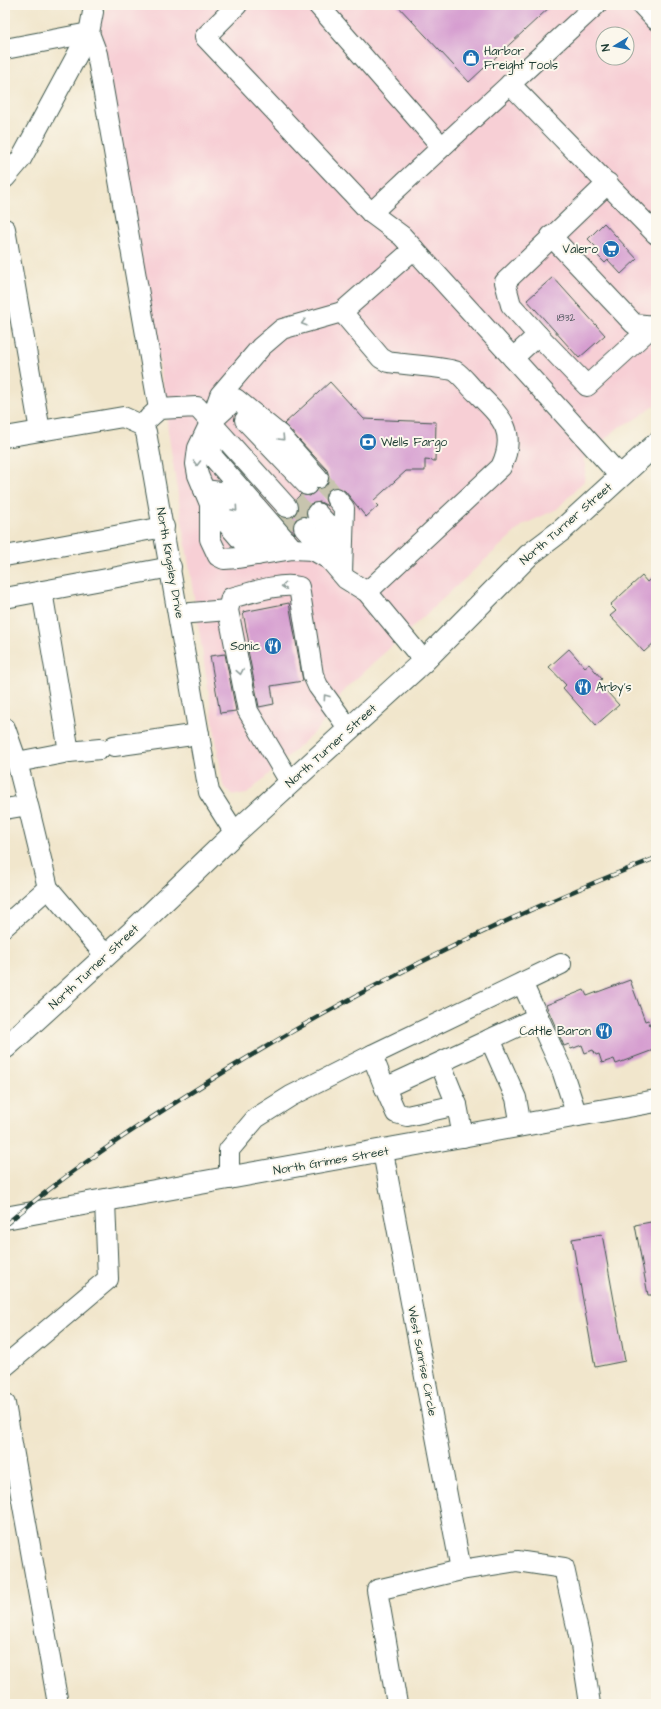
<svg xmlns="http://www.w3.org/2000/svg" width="661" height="1709" viewBox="0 0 661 1709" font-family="'Architects Daughter',sans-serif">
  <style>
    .built { fill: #f7cfd5; fill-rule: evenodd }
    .building { fill: #d69ed0 }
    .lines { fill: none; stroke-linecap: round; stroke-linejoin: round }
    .minor-tunnel { stroke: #c7c4ae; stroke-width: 20; stroke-dasharray: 20 10; stroke-linecap: butt }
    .minor-casing { stroke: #3e564b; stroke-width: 22 }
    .major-casing { stroke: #3e564b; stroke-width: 24 }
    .minor { stroke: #fff; stroke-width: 20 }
    .major { stroke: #fff; stroke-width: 22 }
    .rail-casing { stroke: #1f3d34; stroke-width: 4.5 }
    .rail { stroke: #fbf7ec; stroke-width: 3; stroke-dasharray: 9; stroke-linecap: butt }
    .oneway { stroke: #8f9e9a }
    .labels { text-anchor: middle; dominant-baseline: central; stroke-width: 4; stroke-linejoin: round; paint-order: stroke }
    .number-label { font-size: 10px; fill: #4d555b }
    .poi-label { font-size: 12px; fill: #1f3d34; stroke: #fbf7ec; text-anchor: start }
    .street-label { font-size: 12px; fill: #1f3d34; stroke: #fbf7ec }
  </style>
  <rect width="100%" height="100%" fill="#fbf7ec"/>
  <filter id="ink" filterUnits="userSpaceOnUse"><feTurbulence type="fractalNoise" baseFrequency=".025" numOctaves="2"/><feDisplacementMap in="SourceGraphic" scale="8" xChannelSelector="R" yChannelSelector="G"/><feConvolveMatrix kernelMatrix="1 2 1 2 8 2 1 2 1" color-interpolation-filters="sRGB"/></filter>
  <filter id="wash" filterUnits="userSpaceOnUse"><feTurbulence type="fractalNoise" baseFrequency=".012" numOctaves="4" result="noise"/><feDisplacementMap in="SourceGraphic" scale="16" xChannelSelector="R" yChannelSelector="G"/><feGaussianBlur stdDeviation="0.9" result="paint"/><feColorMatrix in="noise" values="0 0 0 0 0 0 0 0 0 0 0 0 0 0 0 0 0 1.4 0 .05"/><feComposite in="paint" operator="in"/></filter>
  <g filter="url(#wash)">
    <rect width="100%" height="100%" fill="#f1e6cc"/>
    <path class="built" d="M110,5H656V404L636,419L619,427L583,459L586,467L584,481L557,509L523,525L344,690L319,728L247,794L240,795L231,794L223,785L168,431L164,391L99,21ZM603,34H627V58H603Z"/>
    <g id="blocks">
      <g class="building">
        <path d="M397,5H552L469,82Z"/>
        <path d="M604,223L637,259L621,274L608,260L605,263L592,250L596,247L588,239Z"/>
        <path d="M553,277L605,335L579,358L527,300Z"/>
        <path d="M330,382L364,419L436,422L435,461L425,460V471H406L373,501L378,506L366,517L345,491L335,487L329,489L325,493V499L328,506L320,502L310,504L306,509V516L297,518L293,523L295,534L279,515L284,518L294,516L298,510V504L296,499L301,494L310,496L318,489L325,487L329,482V476L327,470L284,424Z"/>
        <path d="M656,574V641L644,652L610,616L616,611L610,605L642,576L647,582Z"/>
        <path d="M289,603L303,681L271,686L274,704L259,707L248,650L250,649L243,612Z"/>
        <path d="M569,649L585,667L589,664L602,679L598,682L619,705L596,725L563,688L566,685L549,667Z"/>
        <path d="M225,654L236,711L220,713L210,656Z"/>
        <path d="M630,980L645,1021L648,1020L656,1041V1049L616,1064L614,1059L602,1063L599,1054L596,1055L593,1050L585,1053L582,1045L571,1049L569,1044L564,1046L546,1005L584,990L587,996Z"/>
        <path d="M656,1221V1295H648L635,1225Z"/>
        <path d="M602,1234L625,1361L595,1367L572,1239Z"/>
      </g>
    </g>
  </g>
  <g filter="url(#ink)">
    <use href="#blocks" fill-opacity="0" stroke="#3e564b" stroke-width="1"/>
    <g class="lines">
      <g class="minor-tunnel">
        <path d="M318,478L336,498"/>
        <path d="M294,501L312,521"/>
        <path d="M278,515L296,535"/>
      </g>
      <defs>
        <g id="minor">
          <path d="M237,5L205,37L371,213L402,236L620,476"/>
          <path d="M318,5L442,147L371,213"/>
          <path d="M642,5L656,20"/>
          <path d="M89,33L97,54L159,409"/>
          <path d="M5,49L89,33"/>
          <path d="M510,84L656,234"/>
          <path d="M442,147L596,5"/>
          <path d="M5,178L21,159L89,33L93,12"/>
          <path d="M5,229L40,431"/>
          <path d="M551,236L634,324L656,326"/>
          <path d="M414,249L342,312L282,329L261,347L220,395L210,423L198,448L196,464L198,475L210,504V539L218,556L224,559L238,558L293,549L313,550L330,560L346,579L367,592L424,661"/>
          <path d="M342,312L381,358L388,362C399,364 449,368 455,371C463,376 470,387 477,393C501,417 518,431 501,467L367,592"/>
          <path d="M538,335L587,386L656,323"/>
          <path d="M513,358L538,335L511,305L505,282L608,183"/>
          <path d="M149,418L159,409L197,407L287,507"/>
          <path d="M245,420L307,485"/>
          <path d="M212,421L236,399L280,435L318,478"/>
          <path d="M210,425L212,456L293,549"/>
          <path d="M5,437L123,417L141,425L146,432L209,792L235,833"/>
          <path d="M204,490L220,492L272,552"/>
          <path d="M336,498L344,508L342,574"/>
          <path d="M210,504L248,548L257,555"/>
          <path d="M317,513L327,524L330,560"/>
          <path d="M304,527L313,537V550"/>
          <path d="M5,556L164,527"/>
          <path d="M5,598L171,567"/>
          <path d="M179,614L228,610"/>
          <path d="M5,728L17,762L28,805"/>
          <path d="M114,746L199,734"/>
          <path d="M69,752L100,749"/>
          <path d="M17,762L69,752L42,591"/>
          <path d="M290,782L248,711L228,610L231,598C250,593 281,582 299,587L313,675L318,686L349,729"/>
          <path d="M5,809L28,805L48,888L106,956"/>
          <path d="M5,926L48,888"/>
          <path d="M522,983L538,1017"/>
          <path d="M490,1039L516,1098L521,1126"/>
          <path d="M440,1063L457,1105L407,1116L396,1113L385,1088C436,1064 487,1041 538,1017L562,1070L577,1116"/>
          <path d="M385,1088L372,1055L561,964"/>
          <path d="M457,1105L463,1137"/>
          <path d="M383,1152L461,1570"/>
          <path d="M229,1179V1150L256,1118L291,1096L372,1055"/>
          <path d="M5,1366L108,1279L105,1201"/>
          <path d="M5,1404L58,1704"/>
          <path d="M397,1704L377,1590L461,1570L517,1561L564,1568L581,1645L590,1704"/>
        </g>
        <g id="major">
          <path d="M5,1048L132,932L235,833L424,661L529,555L562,530L656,444"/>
          <path d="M5,1218L656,1101"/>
        </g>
      </defs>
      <use href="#minor" class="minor-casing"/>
      <use href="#major" class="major-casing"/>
      <use href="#minor" class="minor"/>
      <use href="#major" class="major"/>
      <defs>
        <path id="rail" d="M5,1225C77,1164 157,1113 237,1064C371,983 510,914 656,858"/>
      </defs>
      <use href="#rail" class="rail-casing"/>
      <use href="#rail" class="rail"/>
    </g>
    <defs><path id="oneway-chevron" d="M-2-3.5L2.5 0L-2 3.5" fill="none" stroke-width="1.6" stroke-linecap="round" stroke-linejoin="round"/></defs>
    <g class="oneway">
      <use href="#oneway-chevron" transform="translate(304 323) rotate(164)"/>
      <use href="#oneway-chevron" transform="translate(282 438) rotate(46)"/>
      <use href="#oneway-chevron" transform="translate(197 463) rotate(90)"/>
      <use href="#oneway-chevron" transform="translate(235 509) rotate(49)"/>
      <use href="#oneway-chevron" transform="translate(284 586) rotate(173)"/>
      <use href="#oneway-chevron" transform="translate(240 672) rotate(79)"/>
      <use href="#oneway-chevron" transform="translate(326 697) rotate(-126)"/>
    </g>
  </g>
  <defs>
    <symbol id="shop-disc" viewBox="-11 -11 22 22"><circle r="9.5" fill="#1f6fb2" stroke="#fbf7ec"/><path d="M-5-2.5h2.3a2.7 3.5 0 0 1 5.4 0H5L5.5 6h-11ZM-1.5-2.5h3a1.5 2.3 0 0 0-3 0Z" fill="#fff"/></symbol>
    <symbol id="supermarket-disc" viewBox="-11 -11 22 22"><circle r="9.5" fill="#1f6fb2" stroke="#fbf7ec"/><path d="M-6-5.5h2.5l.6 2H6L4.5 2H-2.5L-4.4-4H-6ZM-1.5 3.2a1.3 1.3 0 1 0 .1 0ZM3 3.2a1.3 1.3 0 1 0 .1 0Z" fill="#fff"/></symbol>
    <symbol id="bank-disc" viewBox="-11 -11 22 22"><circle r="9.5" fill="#1f6fb2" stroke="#fbf7ec"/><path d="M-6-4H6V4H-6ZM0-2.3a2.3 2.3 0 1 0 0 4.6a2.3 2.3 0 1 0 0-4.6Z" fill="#fff"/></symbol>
    <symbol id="restaurant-disc" viewBox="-11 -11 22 22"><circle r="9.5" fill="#1f6fb2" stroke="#fbf7ec"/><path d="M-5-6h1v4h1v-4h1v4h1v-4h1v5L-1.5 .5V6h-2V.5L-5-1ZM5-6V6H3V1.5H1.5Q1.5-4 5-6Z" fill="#fff"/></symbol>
  </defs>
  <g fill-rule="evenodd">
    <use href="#shop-disc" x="461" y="48" width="20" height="20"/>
    <use href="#supermarket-disc" x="601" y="239" width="20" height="20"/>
    <use href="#bank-disc" x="358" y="432" width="20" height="20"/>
    <use href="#restaurant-disc" x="263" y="636" width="20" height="20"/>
    <use href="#restaurant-disc" x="573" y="677" width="20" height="20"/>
    <use href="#restaurant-disc" x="594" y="1021" width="20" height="20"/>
  </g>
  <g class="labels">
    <g class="number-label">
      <text x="566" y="318">1832</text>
    </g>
    <g class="poi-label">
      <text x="484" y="51">Harbor<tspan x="484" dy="14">Freight Tools</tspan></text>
      <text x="598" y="249" text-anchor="end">Valero</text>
      <text x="381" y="442">Wells Fargo</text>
      <text x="260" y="646" text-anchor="end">Sonic</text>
      <text x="596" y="687">Arby's</text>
      <text x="591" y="1031" text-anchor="end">Cattle Baron</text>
    </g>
    <g class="street-label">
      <text transform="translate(566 524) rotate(-41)">North Turner Street</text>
      <text transform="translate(170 563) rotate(80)">North Kingsley Drive</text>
      <text transform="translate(331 746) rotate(-42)">North Turner Street</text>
      <text transform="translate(94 967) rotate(-43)">North Turner Street</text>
      <text transform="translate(331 1161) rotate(-10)">North Grimes Street</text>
      <text transform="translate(422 1361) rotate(79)">West Sunrise Circle</text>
    </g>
  </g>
  <rect width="661" height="1709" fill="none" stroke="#fbf7ec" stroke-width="20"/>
  <g transform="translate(615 46) rotate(260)"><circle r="19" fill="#fbf7ec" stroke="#a3ada2"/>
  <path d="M0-3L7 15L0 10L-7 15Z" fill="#1f6fb2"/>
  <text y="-6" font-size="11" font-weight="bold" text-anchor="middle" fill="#1f3d34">N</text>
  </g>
</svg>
